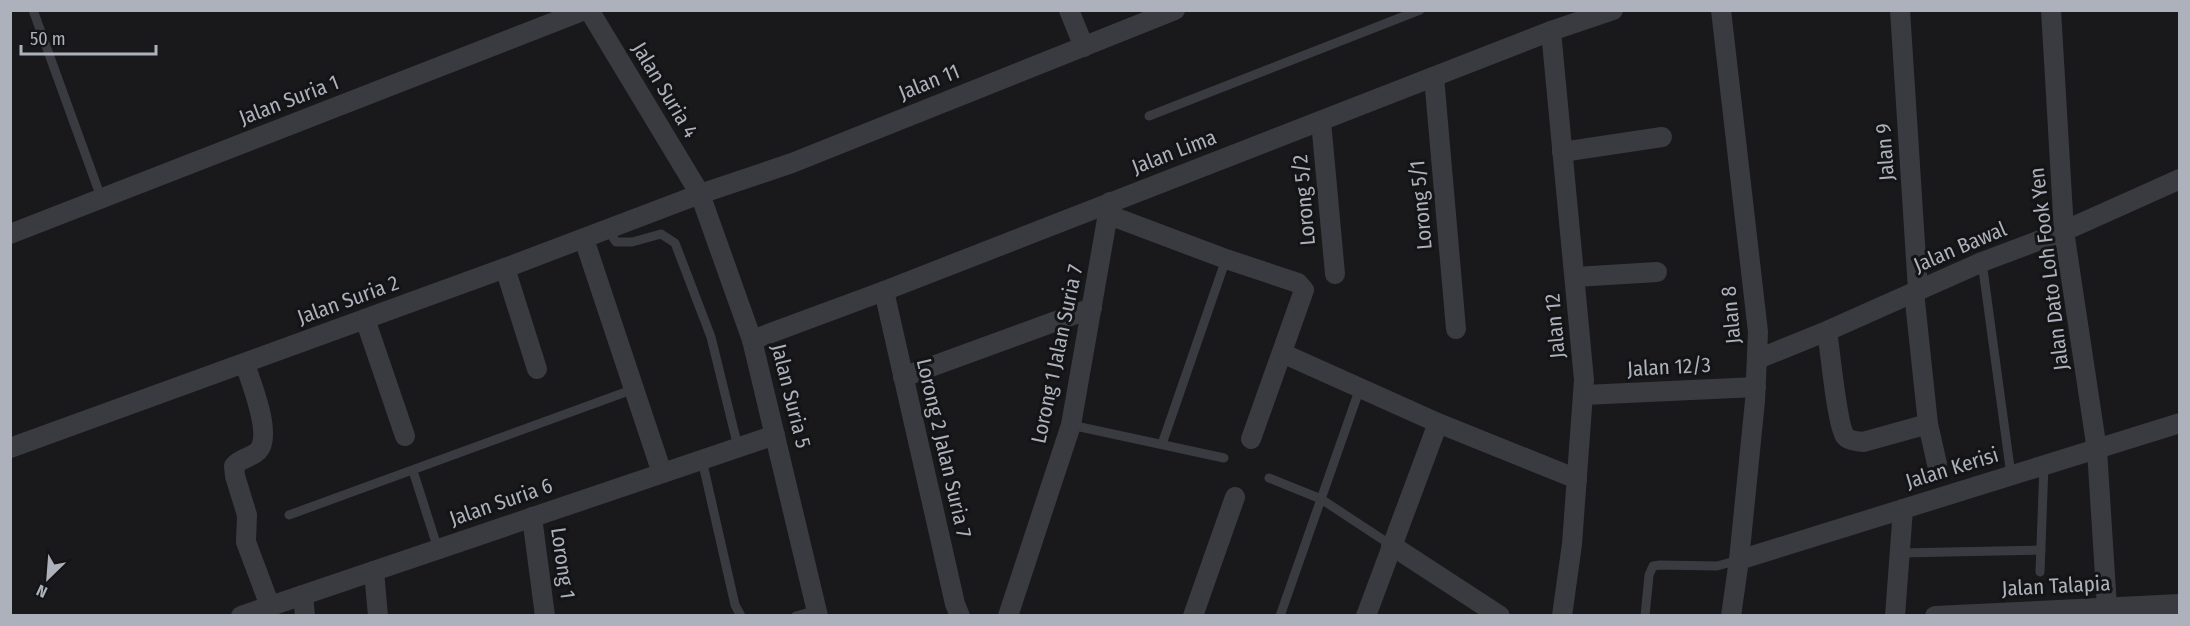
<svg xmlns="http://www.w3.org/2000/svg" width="2190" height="626" viewBox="0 0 2190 626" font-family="'Fira Sans Condensed',sans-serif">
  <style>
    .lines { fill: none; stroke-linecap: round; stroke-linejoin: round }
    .lane { stroke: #3a3b40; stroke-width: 9 }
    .street { stroke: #3a3b40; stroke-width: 20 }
    .labels { text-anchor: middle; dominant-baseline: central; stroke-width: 6; stroke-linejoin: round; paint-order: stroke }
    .street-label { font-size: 21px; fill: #acb1bb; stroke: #141417 }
  </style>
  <rect width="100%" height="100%" fill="#19191c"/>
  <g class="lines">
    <g class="lane">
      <path d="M33,10L102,200"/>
      <path d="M1149,116L1420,10"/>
      <path d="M608,230L616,242H632L661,234L675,243L711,337L738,447"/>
      <path d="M1982,262L2011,475"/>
      <path d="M1071,425L1224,458"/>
      <path d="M1162,444L1226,259"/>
      <path d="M702,460L735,605L741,616"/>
      <path d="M413,471L438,549"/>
      <path d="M1269,478L1321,499L1391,545"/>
      <path d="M289,515L634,389"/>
      <path d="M1900,553L2041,550"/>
      <path d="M2040,572L2044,465"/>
      <path d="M796,616L817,610"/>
      <path d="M1280,616L1360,388"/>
      <path d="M1645,616L1649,575L1653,566L1660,565L1717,566L1739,560"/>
    </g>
    <g class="street">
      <path d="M589,10L700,194L752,340L818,616"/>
      <path d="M1069,10L1084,47"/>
      <path d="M1721,10L1758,332L1755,401L1739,560L1731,616"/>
      <path d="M1900,10L1918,290"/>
      <path d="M2051,10L2064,231L2097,450L2107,607"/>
      <path d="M1551,31L1584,380L1572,544L1562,616"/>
      <path d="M1434,77L1456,329"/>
      <path d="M1321,121L1335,274"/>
      <path d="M1562,152L1662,137"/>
      <path d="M1109,215L1226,259L1298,283L1304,290L1251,439"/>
      <path d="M10,234L585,10"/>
      <path d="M584,239L662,473"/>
      <path d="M505,268L537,369"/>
      <path d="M1575,277L1657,272"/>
      <path d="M884,291L955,604L960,616"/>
      <path d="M1914,292L1928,424L1937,464"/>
      <path d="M365,319L405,436"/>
      <path d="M1827,331C1830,349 1837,425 1845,436C1849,441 1857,441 1863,442L1928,424"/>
      <path d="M752,340L884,291L1551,31L1613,10"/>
      <path d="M1282,353L1438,423L1577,479"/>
      <path d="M1758,359L1827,331L1982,262L2064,231L2180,179"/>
      <path d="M245,364C251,383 273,435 258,451C251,458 240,458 234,466L235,476L247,515L246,542L270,606"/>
      <path d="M903,377L1092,308"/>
      <path d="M1584,395L1756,387"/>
      <path d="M10,448L505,268L700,194L792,163L1175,10"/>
      <path d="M532,517L545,616"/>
      <path d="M1391,545L1500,616"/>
      <path d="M1739,560L2180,423"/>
      <path d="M374,571L378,616"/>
      <path d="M303,595L305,616"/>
      <path d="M241,616L775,435"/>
      <path d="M1008,616L1071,425L1110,202"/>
      <path d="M1193,616L1235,497"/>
      <path d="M1366,616L1438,423"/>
      <path d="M1895,616L1903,509"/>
      <path d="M1935,616L2180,604"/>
    </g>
  </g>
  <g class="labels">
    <g class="street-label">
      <text transform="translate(929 82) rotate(-22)">Jalan 11</text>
      <text transform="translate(665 90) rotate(59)">Jalan Suria 4</text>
      <text transform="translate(289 100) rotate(-21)">Jalan Suria 1</text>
      <text transform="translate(1174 152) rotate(-21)">Jalan Lima</text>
      <text transform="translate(1885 152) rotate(-94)">Jalan 9</text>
      <text transform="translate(1304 200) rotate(-95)">Lorong 5/2</text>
      <text transform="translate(1421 205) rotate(-95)">Lorong 5/1</text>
      <text transform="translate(1960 247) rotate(-23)">Jalan Bawal</text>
      <text transform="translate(2049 269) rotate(-97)">Jalan Dato Loh Fook Yen</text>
      <text transform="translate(348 300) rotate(-20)">Jalan Suria 2</text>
      <text transform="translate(1731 315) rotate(-95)">Jalan 8</text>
      <text transform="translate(1555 326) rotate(-95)">Jalan 12</text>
      <text transform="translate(1057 354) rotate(-78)">Lorong 1 Jalan Suria 7</text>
      <text transform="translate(1669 367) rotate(-3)">Jalan 12/3</text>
      <text transform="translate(791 396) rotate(76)">Jalan Suria 5</text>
      <text transform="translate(944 448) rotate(77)">Lorong 2 Jalan Suria 7</text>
      <text transform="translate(1952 468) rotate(-17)">Jalan Kerisi</text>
      <text transform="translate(501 502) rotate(-19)">Jalan Suria 6</text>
      <text transform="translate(563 563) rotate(82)">Lorong 1</text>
      <text transform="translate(2056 586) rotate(-3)">Jalan Talapia</text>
    </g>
  </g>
  <rect width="2190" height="626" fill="none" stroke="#acb1bb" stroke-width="24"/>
  <g transform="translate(48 578) rotate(205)" stroke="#141417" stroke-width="4.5" paint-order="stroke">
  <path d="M0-4.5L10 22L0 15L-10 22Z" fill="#acb1bb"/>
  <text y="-9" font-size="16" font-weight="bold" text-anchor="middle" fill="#acb1bb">N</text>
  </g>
  <path d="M21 45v9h135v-9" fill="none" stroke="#acb1bb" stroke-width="3"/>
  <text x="30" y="45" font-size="18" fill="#acb1bb" stroke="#141417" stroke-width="4.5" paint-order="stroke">50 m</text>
</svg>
